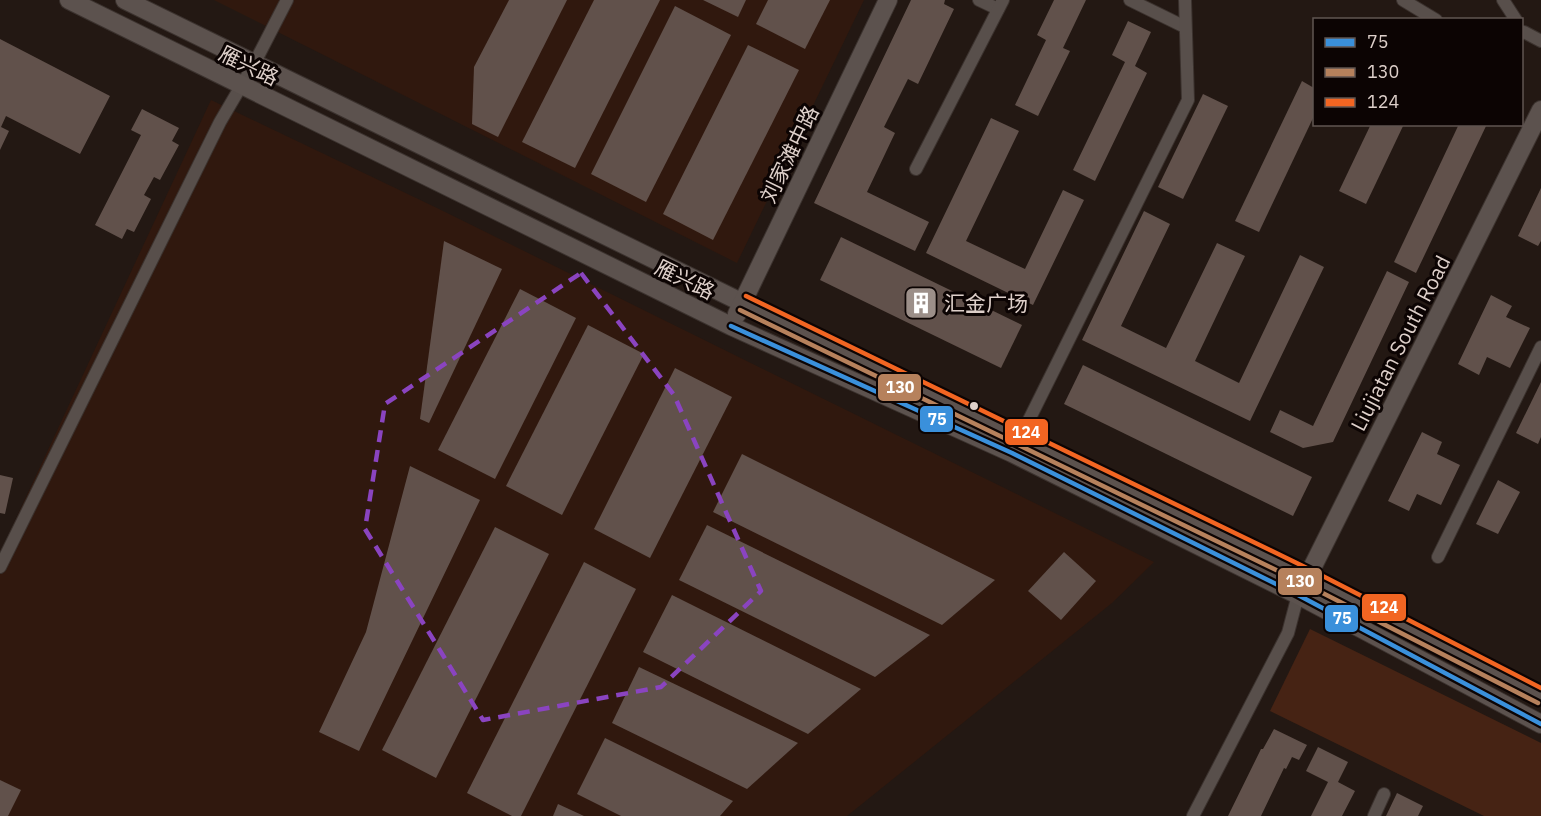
<svg xmlns="http://www.w3.org/2000/svg" width="1541" height="816" viewBox="0 0 1541 816" font-family="'IBM Plex Sans','Noto Sans SC',sans-serif">
  <style>
    .built { fill: #30180e }
    .green { fill: #462314 }
    .building { fill: #61514b }
    .lines { fill: none; stroke-linecap: round; stroke-linejoin: round }
    .street-casing { stroke: #3b322e; stroke-width: 14 }
    .secondary-casing { stroke: #3b322e; stroke-width: 20 }
    .street { stroke: #584f4b; stroke-width: 12 }
    .secondary { stroke: #5c524e; stroke-width: 18 }
    .bus-1-casing { stroke: #0c0403; stroke-width: 9 }
    .bus-2-casing { stroke: #0c0403; stroke-width: 9 }
    .bus-3-casing { stroke: #0c0403; stroke-width: 9 }
    .bus-1 { stroke: #3a90db; stroke-width: 4.5 }
    .bus-2 { stroke: #b6815c; stroke-width: 4.5 }
    .bus-3 { stroke: #f26522; stroke-width: 4.5 }
    .marked { fill: none; stroke: #8a44c0; stroke-width: 4.5; stroke-dasharray: 12 8; stroke-linejoin: round }
    .bus-dot { fill: #ddcfc9; stroke: #0c0403; stroke-width: 2 }
    .labels { text-anchor: middle; dominant-baseline: central; stroke-width: 6; stroke-linejoin: round; paint-order: stroke }
    .street-label { font-size: 21px; fill: #ddcfc9; stroke: #0c0403 }
    .poi-label { font-size: 21px; fill: #ddcfc9; stroke: #0c0403; text-anchor: start }
    .line-badge { stroke: #0c0403; stroke-width: 2 }
    .badge-label { font-size: 16px; text-anchor: middle; font-weight: bold; fill: #fff }
  </style>
  <rect width="100%" height="100%" fill="#231813"/>
  <g class="built">
    <path d="M214,0H864L737,263Z"/>
    <path d="M211,100L437,208L1154,562L1112,603L847,816H0V553Z"/>
  </g>
  <path class="green" d="M1310,629L1541,743V816H1484L1270,711Z"/>
  <g class="building">
    <path d="M509,0H567L498,137L472,124L474,67Z"/>
    <path d="M594,0H660L575,168L522,142Z"/>
    <path d="M703,0H746L738,17Z"/>
    <path d="M768,0H830L805,49L756,24Z"/>
    <path d="M911,0H945L944,4L954,9L918,84L908,79L884,127L895,133L867,192L929,222L915,251L814,203Z"/>
    <path d="M1054,0H1086L1063,48L1070,51L1038,116L1015,105L1046,40L1037,35Z"/>
    <path d="M675,6L731,35L646,202L591,174Z"/>
    <path d="M1128,21L1151,32L1135,66L1147,73L1095,181L1073,170L1125,62L1112,55Z"/>
    <path d="M0,39L110,96L80,154L6,116L1,127L9,131L0,150Z"/>
    <path d="M748,45L799,70L713,240L663,214Z"/>
    <path d="M1302,81L1314,88V116L1259,232L1235,221Z"/>
    <path d="M1203,94L1228,106L1183,199L1158,187Z"/>
    <path d="M142,109L179,128L172,141L179,145L160,180L154,177L144,195L151,199L134,232L127,229L122,239L95,225L141,135L131,130Z"/>
    <path d="M991,118L1019,131L966,241L1025,269L1063,190L1084,200L1033,305L926,253Z"/>
    <path d="M1371,124H1404L1366,204L1339,191Z"/>
    <path d="M1459,124H1487L1416,273L1394,262Z"/>
    <path d="M1541,188V241L1538,246L1518,236Z"/>
    <path d="M1144,211L1170,224L1121,326L1166,348L1217,243L1245,256L1195,361L1239,383L1300,255L1324,267L1250,421L1082,340Z"/>
    <path d="M841,237L1022,325L1001,368L820,280Z"/>
    <path d="M444,241L502,269L429,423L420,419Z"/>
    <path d="M1387,271L1409,282L1333,442L1303,448L1270,432L1280,410L1313,426Z"/>
    <path d="M520,289L576,318L495,479L438,450Z"/>
    <path d="M1491,295L1512,306L1506,317L1530,328L1510,368L1487,357L1479,375L1458,364Z"/>
    <path d="M588,325L644,354L562,515L506,486Z"/>
    <path d="M1083,365L1312,477L1293,516L1064,404Z"/>
    <path d="M675,368L732,397L650,558L594,529Z"/>
    <path d="M1541,382V437L1538,444L1516,433Z"/>
    <path d="M1422,432L1442,442L1437,454L1460,465L1441,505L1417,494L1409,511L1388,501Z"/>
    <path d="M742,454L995,580L942,625L713,512Z"/>
    <path d="M410,466L480,500L359,751L319,732L366,632Z"/>
    <path d="M0,475L13,478L5,514L0,513Z"/>
    <path d="M1498,480L1520,492L1498,534L1476,524Z"/>
    <path d="M707,525L930,635L875,677L679,580Z"/>
    <path d="M495,527L549,554L436,778L382,750Z"/>
    <path d="M1064,552L1096,581L1061,620L1028,591Z"/>
    <path d="M584,562L636,589L521,816H512L467,793Z"/>
    <path d="M672,595L861,689L808,734L643,652Z"/>
    <path d="M639,667L798,743L747,789L612,723Z"/>
    <path d="M1274,729L1307,745L1299,760L1292,757L1286,769L1284,768L1261,816H1228L1261,749H1263Z"/>
    <path d="M605,738L733,801L720,816H621L577,794Z"/>
    <path d="M1318,747L1348,762L1338,782L1355,791L1342,816H1311L1328,782L1306,771Z"/>
    <path d="M0,780L21,790L8,816H0Z"/>
    <path d="M1397,793L1423,806L1418,816H1386Z"/>
    <path d="M558,804L584,816H553Z"/>
  </g>
  <g class="lines">
    <defs>
      <g id="street">
        <path d="M979,0L998,9"/>
        <path d="M1130,0L1185,27"/>
        <path d="M1403,0L1436,20"/>
        <path d="M1503,0L1516,20"/>
        <path d="M1522,33L1524,32L1541,41"/>
        <path d="M916,169L1003,0"/>
        <path d="M1017,444L1188,100L1185,0"/>
        <path d="M1438,557L1541,347"/>
        <path d="M0,567L220,122L254,64L287,0"/>
        <path d="M1193,816L1288,633L1298,595"/>
        <path d="M1374,816L1384,794"/>
      </g>
      <g id="secondary">
        <path d="M69,0L731,326L1012,453L1298,595L1541,724"/>
        <path d="M125,0L743,303L1308,577L1541,696"/>
        <path d="M737,314L888,0"/>
        <path d="M1303,586L1541,110"/>
      </g>
    </defs>
    <use href="#street" class="street-casing"/>
    <use href="#secondary" class="secondary-casing"/>
    <use href="#street" class="street"/>
    <use href="#secondary" class="secondary"/>
    <defs>
      <path id="bus-1" d="M731,326L1012,453L1298,595L1541,724"/>
      <path id="bus-2" d="M740,310L1305,584L1538,703"/>
      <path id="bus-3" d="M746,296L1311,570L1541,688"/>
    </defs>
    <use href="#bus-1" class="bus-1-casing"/>
    <use href="#bus-2" class="bus-2-casing"/>
    <use href="#bus-3" class="bus-3-casing"/>
    <use href="#bus-1" class="bus-1"/>
    <use href="#bus-2" class="bus-2"/>
    <use href="#bus-3" class="bus-3"/>
  </g>
  <path class="marked" d="M581,273L674,395L761,591L661,687L483,720L365,529L385,404Z"/>
  <defs>
    <symbol id="building-square" viewBox="-11 -11 22 22"><rect x="-9" y="-9" width="18" height="18" rx="4" fill="#9c8f89" stroke="#0c0403"/><path d="M-4-6H4V6H1V3H-1V6H-4ZM-2.5-4.3h1.7v1.8h-1.7ZM.8-4.3h1.7v1.8H.8ZM-2.5-1h1.7V.8h-1.7ZM.8-1h1.7V.8H.8Z" fill="#fff"/></symbol>
  </defs>
  <g fill-rule="evenodd">
    <use href="#building-square" x="902" y="284" width="38" height="38"/>
  </g>
  <circle class="bus-dot" cx="974" cy="406" r="5"/>
  <g class="labels">
    <g class="street-label">
      <text transform="translate(249 65) rotate(26)">雁兴路</text>
      <text transform="translate(789 154) rotate(-64)">刘家滩中路</text>
      <text transform="translate(685 279) rotate(26)">雁兴路</text>
      <text transform="translate(1400 343) rotate(-63)">Liujiatan South Road</text>
    </g>
    <g class="poi-label">
      <text x="944" y="303">汇金广场</text>
    </g>
  </g>
  <g class="line-badge">
    <rect x="877" y="373" width="45" height="29" rx="6" fill="#b6815c"/>
    <rect x="919" y="405" width="35" height="28" rx="6" fill="#3a90db"/>
    <rect x="1004" y="418" width="45" height="28" rx="6" fill="#f26522"/>
    <rect x="1277" y="567" width="46" height="29" rx="6" fill="#b6815c"/>
    <rect x="1361" y="593" width="46" height="29" rx="6" fill="#f26522"/>
    <rect x="1324" y="604" width="35" height="29" rx="6" fill="#3a90db"/>
  </g>
  <g class="badge-label">
    <text x="900" y="393">130</text>
    <text x="937" y="425">75</text>
    <text x="1026" y="438">124</text>
    <text x="1300" y="587">130</text>
    <text x="1384" y="613">124</text>
    <text x="1342" y="624">75</text>
  </g>
  <rect x="1313" y="18" width="210" height="108" fill="#0c0403" stroke="#605552" stroke-width="1.5"/>
  <rect x="1325" y="38" width="30" height="9" fill="#3a90db" stroke="#605552" stroke-width="1.5"/>
  <text x="1367" y="48" font-size="18" fill="#ddcfc9">75</text>
  <rect x="1325" y="68" width="30" height="9" fill="#b6815c" stroke="#605552" stroke-width="1.5"/>
  <text x="1367" y="78" font-size="18" fill="#ddcfc9">130</text>
  <rect x="1325" y="98" width="30" height="9" fill="#f26522" stroke="#605552" stroke-width="1.5"/>
  <text x="1367" y="108" font-size="18" fill="#ddcfc9">124</text>
</svg>
